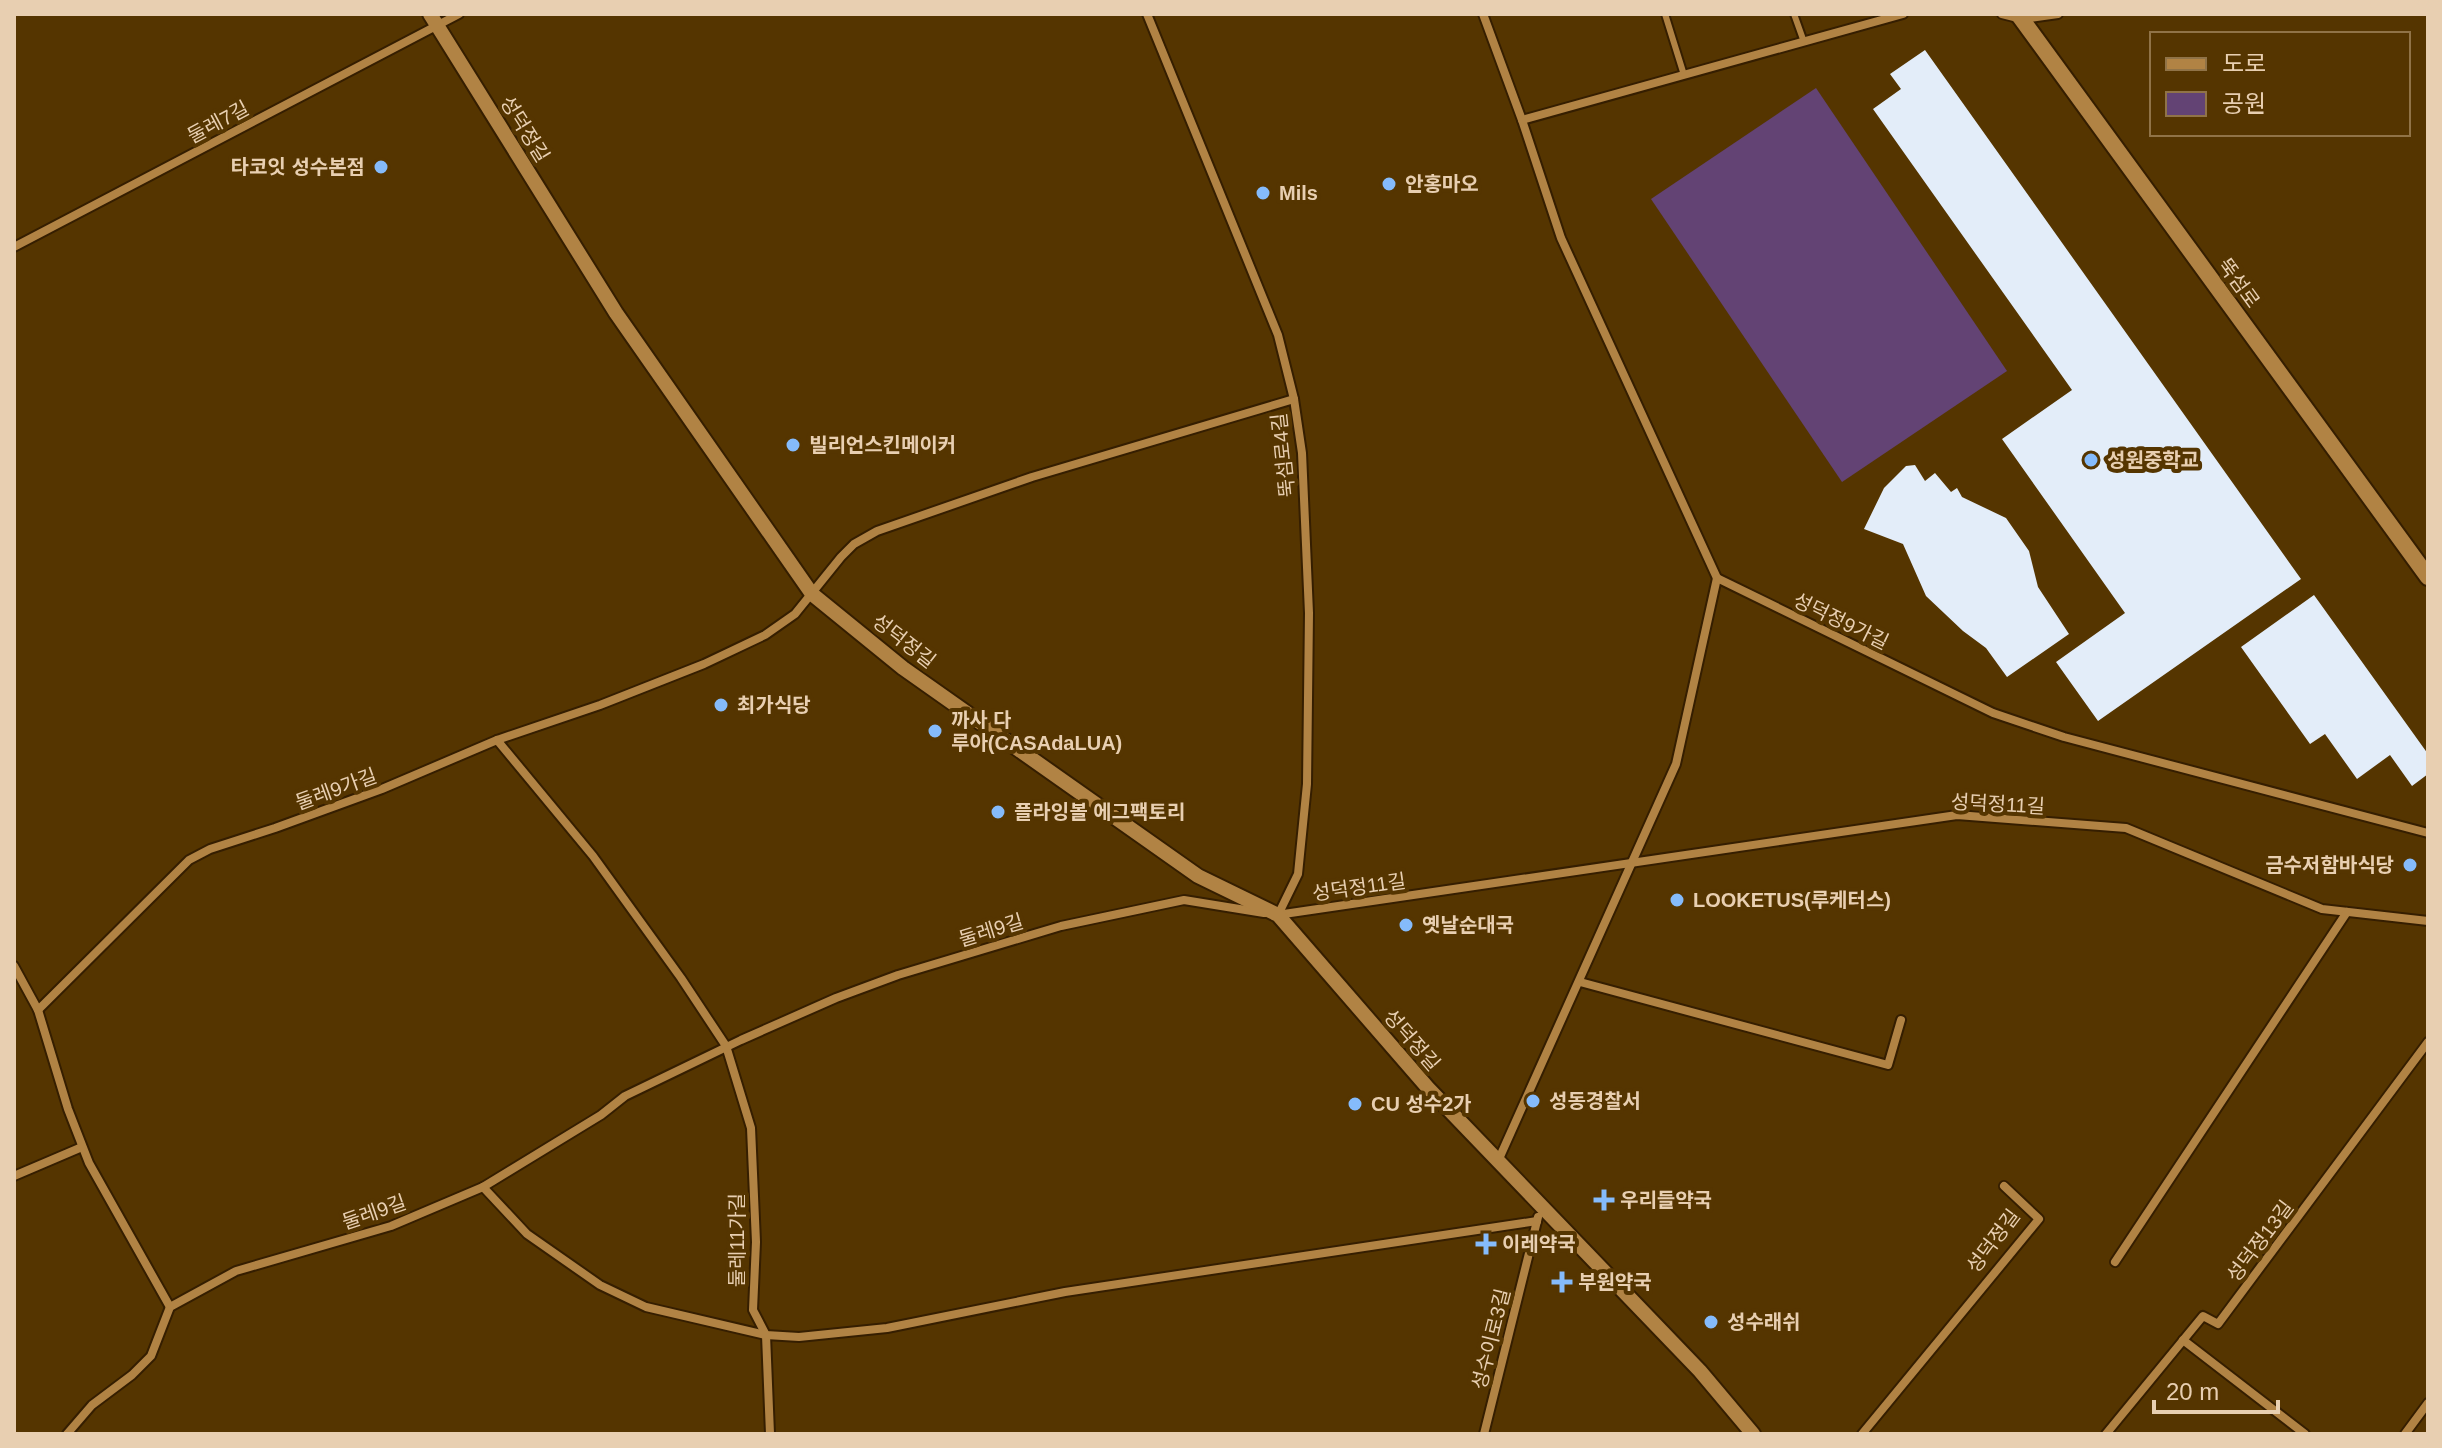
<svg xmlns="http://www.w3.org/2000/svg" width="2442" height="1448" viewBox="0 0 2442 1448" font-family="Arial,'Noto Sans KR',sans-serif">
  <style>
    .green { fill: #634374 }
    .building { fill: #e3edf9 }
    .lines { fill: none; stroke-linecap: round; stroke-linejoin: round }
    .service-casing { stroke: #351e00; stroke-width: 10 }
    .minor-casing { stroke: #351e00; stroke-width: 12 }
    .tertiary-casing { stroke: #351e00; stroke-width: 18 }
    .secondary-casing { stroke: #351e00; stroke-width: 20 }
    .service { stroke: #b18344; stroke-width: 6 }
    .minor { stroke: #b18344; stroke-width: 8 }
    .tertiary { stroke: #b18344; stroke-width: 14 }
    .secondary { stroke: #b18344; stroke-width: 16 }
    .poi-dot { fill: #85bbfb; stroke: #553500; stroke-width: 3 }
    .labels { text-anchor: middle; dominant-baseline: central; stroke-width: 8; stroke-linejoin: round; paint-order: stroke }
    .street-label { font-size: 20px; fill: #e8cfb1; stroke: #553500 }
    .poi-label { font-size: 20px; font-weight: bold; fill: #e8cfb1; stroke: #553500; text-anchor: start }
  </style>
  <rect width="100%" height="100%" fill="#553500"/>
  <path class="green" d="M1816,88L2007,371L1842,482L1651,199Z"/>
  <g class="building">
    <path d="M1925,50L2301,579L2098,721L2056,662L2125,613L2002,439L2072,390L1873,109L1901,89L1890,74Z"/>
    <path d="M1915,465L1925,481L1935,473L1951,492L1957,488L1962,497L2006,518L2029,551L2038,587L2069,634L2007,677L1986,648L1963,631L1926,596L1903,544L1864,529L1884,488L1906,466Z"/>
    <path d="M2314,595L2428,754V774L2412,786L2390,755L2357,779L2325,734L2310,744L2241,647Z"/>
  </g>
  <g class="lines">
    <defs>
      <g id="service">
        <path d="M1665,14L1684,75"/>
        <path d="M1794,14L1804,42"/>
      </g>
      <g id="minor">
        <path d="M1147,14L1278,335L1294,399L1302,453L1309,613L1307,784L1298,874L1278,915"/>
        <path d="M1483,14L1522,120L1561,238L1717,578L1993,713L2064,737L2428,833"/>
        <path d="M2002,14L2022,19L2058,14"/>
        <path d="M1522,120L1903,14"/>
        <path d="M14,247L459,14"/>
        <path d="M497,740L593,856L681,978L726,1046L751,1128L756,1242L753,1310L766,1335L770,1434"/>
        <path d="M1277,915L1957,815L2126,828L2322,909L2428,921"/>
        <path d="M14,966L38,1010L68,1109L89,1163L170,1307"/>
        <path d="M1580,982L1888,1065L1901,1020"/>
        <path d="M38,1010L189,860L210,849L275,828L382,789L497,740L600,705L704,664L765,635L795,614L841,557L854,544L877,531L1032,477L1294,399"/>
        <path d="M1498,1161L1676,764L1717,578"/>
        <path d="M14,1176L82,1147"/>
        <path d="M483,1187L527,1234L600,1285L646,1307L766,1335L799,1337L887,1328L1065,1292L1537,1221"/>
        <path d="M2115,1262L2347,912"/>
        <path d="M2183,1340L2305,1434"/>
        <path d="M67,1434L92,1405L132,1375L151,1356L170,1307L236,1271L391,1226L483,1187L601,1115L625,1096L741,1040L836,998L898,975L1061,926L1184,900L1264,913"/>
        <path d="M1484,1434L1538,1217"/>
        <path d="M1862,1434L2039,1219L2004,1186"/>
        <path d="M2106,1434L2203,1316L2218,1324L2428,1042"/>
        <path d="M2405,1434L2428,1403"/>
      </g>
      <path id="tertiary" d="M430,14L616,313L812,594L903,668L1198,876L1278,915L1428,1088L1700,1371L1753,1434"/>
      <path id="secondary" d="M2018,14L2428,577"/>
    </defs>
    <use href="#service" class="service-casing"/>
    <use href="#minor" class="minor-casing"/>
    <use href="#tertiary" class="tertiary-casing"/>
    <use href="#secondary" class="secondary-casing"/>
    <use href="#service" class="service"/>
    <use href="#minor" class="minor"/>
    <use href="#tertiary" class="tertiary"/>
    <use href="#secondary" class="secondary"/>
  </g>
  <g class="poi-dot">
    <circle cx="381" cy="167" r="8"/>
    <circle cx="1389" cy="184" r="8"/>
    <circle cx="1263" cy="193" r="8"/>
    <circle cx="793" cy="445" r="8"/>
    <circle cx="2091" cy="460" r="8"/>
    <circle cx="721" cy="705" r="8"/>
    <circle cx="935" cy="731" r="8"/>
    <circle cx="998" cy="812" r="8"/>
    <circle cx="2410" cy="865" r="8"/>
    <circle cx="1677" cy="900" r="8"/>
    <circle cx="1406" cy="925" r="8"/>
    <circle cx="1533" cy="1101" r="8"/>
    <circle cx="1355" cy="1104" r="8"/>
    <path d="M1600 1188h8v8h8v8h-8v8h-8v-8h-8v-8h8z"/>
    <path d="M1482 1232h8v8h8v8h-8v8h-8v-8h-8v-8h8z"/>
    <path d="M1558 1270h8v8h8v8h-8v8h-8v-8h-8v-8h8z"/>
    <circle cx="1711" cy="1322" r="8"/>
  </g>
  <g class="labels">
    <g class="street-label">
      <text transform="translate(218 122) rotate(-28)">둘레7길</text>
      <text transform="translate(525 129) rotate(58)">성덕정길</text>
      <text transform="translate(2239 283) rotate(54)">뚝섬로</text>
      <text transform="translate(1283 455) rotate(-96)">뚝섬로4길</text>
      <text transform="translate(1841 621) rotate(26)">성덕정9가길</text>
      <text transform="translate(904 641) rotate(38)">성덕정길</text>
      <text transform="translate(336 789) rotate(-20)">둘레9가길</text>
      <text transform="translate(1998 804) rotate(3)">성덕정11길</text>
      <text transform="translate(1359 887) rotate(-8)">성덕정11길</text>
      <text transform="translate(991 930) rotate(-17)">둘레9길</text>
      <text transform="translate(1412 1040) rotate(49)">성덕정길</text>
      <text transform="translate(374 1212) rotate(-19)">둘레9길</text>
      <text transform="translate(737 1240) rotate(-90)">둘레11가길</text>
      <text transform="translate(1993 1241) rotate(-53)">성덕정길</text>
      <text transform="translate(2260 1241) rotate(-53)">성덕정13길</text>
      <text transform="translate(1491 1339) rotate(-76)">성수이로3길</text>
    </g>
    <g class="poi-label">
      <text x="365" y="167" text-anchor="end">타코잇 성수본점</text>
      <text x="1405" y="184">안홍마오</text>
      <text x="1279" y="193">Mils</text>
      <text x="809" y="445">빌리언스킨메이커</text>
      <text x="2107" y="460">성원중학교</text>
      <text x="737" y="705">최가식당</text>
      <text x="951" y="720">까사 다<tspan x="951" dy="23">루아(CASAdaLUA)</tspan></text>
      <text x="1014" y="812">플라잉볼 에그팩토리</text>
      <text x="2394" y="865" text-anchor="end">금수저함바식당</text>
      <text x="1693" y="900">LOOKETUS(루케터스)</text>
      <text x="1422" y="925">옛날순대국</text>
      <text x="1549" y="1101">성동경찰서</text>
      <text x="1371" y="1104">CU 성수2가</text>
      <text x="1620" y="1200">우리들약국</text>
      <text x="1502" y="1244">이레약국</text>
      <text x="1578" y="1282">부원약국</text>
      <text x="1727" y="1322">성수래쉬</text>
    </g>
  </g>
  <rect width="2442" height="1448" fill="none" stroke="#e8cfb1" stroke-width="32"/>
  <rect x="2150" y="32" width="260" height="104" fill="#553500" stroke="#907347" stroke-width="2"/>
  <rect x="2166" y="58" width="40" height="12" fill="#b18344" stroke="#907347" stroke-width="2"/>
  <text x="2222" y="72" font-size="24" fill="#e8cfb1">도로</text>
  <rect x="2166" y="92" width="40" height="24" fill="#634374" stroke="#907347" stroke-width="2"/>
  <text x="2222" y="112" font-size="24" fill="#e8cfb1">공원</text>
  <path d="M2154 1400v12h124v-12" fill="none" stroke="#e8cfb1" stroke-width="4"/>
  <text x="2166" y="1400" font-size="24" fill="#e8cfb1" stroke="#553500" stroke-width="6" paint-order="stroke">20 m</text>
</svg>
